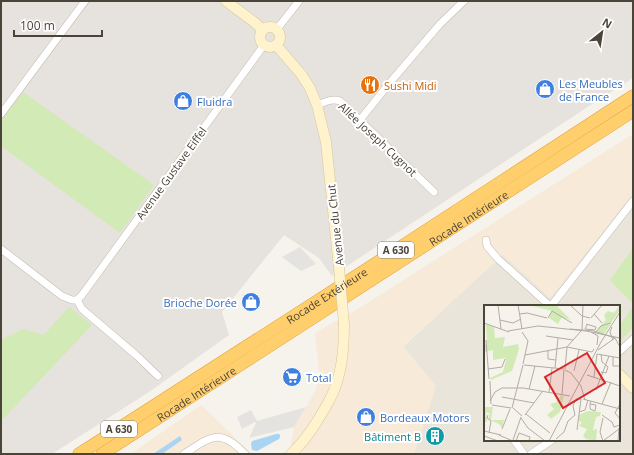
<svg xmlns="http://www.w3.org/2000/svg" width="634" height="455" viewBox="0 0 634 455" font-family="'Open Sans',sans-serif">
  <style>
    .residential { fill: #eae5da; fill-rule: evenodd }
    .commercial { fill: #f7ead8 }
    .industrial { fill: #e6e2dd }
    .green { fill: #d2eab5 }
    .parking { fill: #e5e3e0 }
    .water { fill: #a9d4f2 }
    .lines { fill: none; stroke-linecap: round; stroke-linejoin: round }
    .street-casing { stroke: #c2bbae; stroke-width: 8 }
    .secondary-casing { stroke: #d6c79b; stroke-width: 11 }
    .highway-casing { stroke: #e0a43c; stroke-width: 13 }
    .street { stroke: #fff; stroke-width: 7 }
    .secondary { stroke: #fff3cd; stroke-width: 10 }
    .highway { stroke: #ffcf6e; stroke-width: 12 }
    .secondary-bridge-casing { stroke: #d6c79b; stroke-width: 11; stroke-linecap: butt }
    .secondary-bridge { stroke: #fff3cd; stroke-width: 10 }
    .labels { text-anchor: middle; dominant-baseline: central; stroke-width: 4; stroke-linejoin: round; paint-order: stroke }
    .shield { fill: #fff; stroke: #817c74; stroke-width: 1 }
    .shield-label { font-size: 10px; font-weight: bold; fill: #4b4439 }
    .shop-label { font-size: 11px; fill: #366cbe; stroke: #fff; text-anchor: start }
    .food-label { font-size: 11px; fill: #c56008; stroke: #fff; text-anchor: start }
    .street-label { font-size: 11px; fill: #4b4439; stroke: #fff }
    .culture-label { font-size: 11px; fill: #0d838f; stroke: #fff; text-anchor: end }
    .inset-road { fill: none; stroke: #b2ada4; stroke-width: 1 }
    .view { fill: #d62828; fill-opacity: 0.15; stroke: #d62828; stroke-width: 2 }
    .inset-edge { fill: none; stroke: #4b4439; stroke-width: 2 }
  </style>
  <rect width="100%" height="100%" fill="#f6f3ec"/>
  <path class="residential" d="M633,193V454H411L403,347L503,254L550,298ZM485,306H619V440H485Z"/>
  <g class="commercial">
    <path d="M633,134V193L550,298L503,255L403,346L436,386L414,454H277L286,452L290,450L294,427L316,390L319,369L315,333L361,307Z"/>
    <path d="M201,405L252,454H131Z"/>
  </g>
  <path class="industrial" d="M1,1H633V78L589,106L332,276L319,258L284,235L222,312L229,335L149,392L52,454H1Z"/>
  <g class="green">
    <path d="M23,92L154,185L120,233L1,146V121Z"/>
    <path d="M633,248V304L610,280Z"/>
    <path d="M633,306V328L619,342V327Z"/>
    <path d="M69,307L92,325L1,421V340L23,329L44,335Z"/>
  </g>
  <g class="parking">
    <path d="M300,247L316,264L301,271L282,257Z"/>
    <path d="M306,407L294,427L249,438L256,423L255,422L242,429L237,417L251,410L257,421Z"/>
  </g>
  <g class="water">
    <path d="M276,434H279L280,435V437L279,439L257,451L252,450L251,444L252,441Z"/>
    <path d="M180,436L182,440L162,454H153Z"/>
  </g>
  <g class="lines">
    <defs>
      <g id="street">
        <path d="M277,29L299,1"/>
        <path d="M317,105C325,102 332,98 340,101L434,192"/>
        <path d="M1,114L85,1"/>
        <path d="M360,120L387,86L440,24L464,1"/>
        <path d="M486,240L487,246L498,259L550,306"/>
        <path d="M1,249L62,296L72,300H77"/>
        <path d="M77,300L82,295L264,45"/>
        <path d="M77,300L82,309L136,355L158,376"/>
        <path d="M551,306L633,201"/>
        <path d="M619,352L633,339"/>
        <path d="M514,440L524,454"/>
        <path d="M184,454C211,437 219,427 245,454"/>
        <path d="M531,454L552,440"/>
      </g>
      <g id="secondary">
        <path d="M226,1L254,22L262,29"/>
        <circle cx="270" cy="37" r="10"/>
        <path d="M276,45L301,74L310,88L317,105L326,142L339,268"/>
        <path d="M619,374L633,388"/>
        <path d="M291,454C301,445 309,434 316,423C321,415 326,407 330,399C342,376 344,350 344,324"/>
      </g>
      <g id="highway">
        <path id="s1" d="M79,454L364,271L633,96"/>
        <path id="s2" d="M102,454L633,111"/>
      </g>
    </defs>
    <use href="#street" class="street-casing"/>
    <use href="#secondary" class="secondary-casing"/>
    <use href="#highway" class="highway-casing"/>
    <use href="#street" class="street"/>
    <use href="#secondary" class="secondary"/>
    <use href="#highway" class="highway"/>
    <defs>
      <path id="secondary-bridge" d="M339,268L344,324"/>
    </defs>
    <use href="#secondary-bridge" class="secondary-bridge-casing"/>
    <use href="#secondary-bridge" class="secondary-bridge"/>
  </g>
  <defs>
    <symbol id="restaurant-disc" viewBox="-11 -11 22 22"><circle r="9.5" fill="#e8710a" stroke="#fff"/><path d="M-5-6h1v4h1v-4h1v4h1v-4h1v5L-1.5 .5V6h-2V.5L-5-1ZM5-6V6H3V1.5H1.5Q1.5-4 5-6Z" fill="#fff"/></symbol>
    <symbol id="shop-disc" viewBox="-11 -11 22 22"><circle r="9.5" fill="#3f7fe0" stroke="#fff"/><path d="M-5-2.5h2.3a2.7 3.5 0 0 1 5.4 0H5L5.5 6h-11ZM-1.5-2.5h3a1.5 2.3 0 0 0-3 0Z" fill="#fff"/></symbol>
    <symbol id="supermarket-disc" viewBox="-11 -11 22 22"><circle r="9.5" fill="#3f7fe0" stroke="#fff"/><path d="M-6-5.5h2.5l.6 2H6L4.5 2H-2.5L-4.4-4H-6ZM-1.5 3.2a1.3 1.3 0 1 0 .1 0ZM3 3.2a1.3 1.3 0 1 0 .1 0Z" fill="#fff"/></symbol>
    <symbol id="building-disc" viewBox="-11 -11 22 22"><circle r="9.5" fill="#0f9aa8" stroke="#fff"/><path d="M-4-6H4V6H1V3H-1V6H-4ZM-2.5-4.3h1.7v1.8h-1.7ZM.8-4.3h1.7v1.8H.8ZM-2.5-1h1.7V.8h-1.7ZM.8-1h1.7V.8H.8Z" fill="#fff"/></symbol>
  </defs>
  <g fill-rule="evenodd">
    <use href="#restaurant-disc" x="359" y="74" width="22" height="22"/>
    <use href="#shop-disc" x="534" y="78" width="22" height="22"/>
    <use href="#shop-disc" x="172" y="90" width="22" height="22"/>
    <use href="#shop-disc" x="240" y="291" width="22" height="22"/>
    <use href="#supermarket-disc" x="281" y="366" width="22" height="22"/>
    <use href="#shop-disc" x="355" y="406" width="22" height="22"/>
    <use href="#building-disc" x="424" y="425" width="22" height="22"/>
  </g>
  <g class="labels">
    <g class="shield">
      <rect x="378" y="242" width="36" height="16" rx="3"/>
      <rect x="101" y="421" width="36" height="16" rx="3"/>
    </g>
    <g class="shield-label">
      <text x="396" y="250">A 630</text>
      <text x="119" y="429">A 630</text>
    </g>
    <g class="shop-label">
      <text x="559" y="83">Les Meubles<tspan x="559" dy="13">de France</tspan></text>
      <text x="197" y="101">Fluidra</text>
      <text x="237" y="302" text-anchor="end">Brioche Dorée</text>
      <text x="306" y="377">Total</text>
      <text x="380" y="417">Bordeaux Motors</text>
    </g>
    <g class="food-label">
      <text x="384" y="85">Sushi Midi</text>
    </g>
    <g class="street-label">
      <text transform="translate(378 139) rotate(43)">Allée Joseph Cugnot</text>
      <text transform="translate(171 173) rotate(-54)">Avenue Gustave Eiffel</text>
      <text stroke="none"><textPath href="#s2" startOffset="436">Rocade Intérieure</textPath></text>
      <text transform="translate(335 225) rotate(-96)">Avenue du Chut</text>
      <text stroke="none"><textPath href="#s1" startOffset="294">Rocade Extérieure</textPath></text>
      <text stroke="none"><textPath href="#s2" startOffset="112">Rocade Intérieure</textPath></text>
    </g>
    <g class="culture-label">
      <text x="421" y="436">Bâtiment B</text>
    </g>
  </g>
  <g transform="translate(484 305)">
    <rect width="136" height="136" fill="#f6f3ec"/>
    <path d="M45,0H72L87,15L78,12L74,19L65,13L68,6ZM136,0V5L127,18L115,22L127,19L120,29L113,27L115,22L112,27L114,23L122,15L120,10L124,6L130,8ZM2,19L10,22L11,33L21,32L19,42L34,39L35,44L28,66L7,75L6,73L19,67L22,55L21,53L9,55V45L0,47V40L3,39ZM77,90L80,91L76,107L67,114L63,110L70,104L66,99L73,97ZM0,102H9L7,115H20L18,123L15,119L4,114L6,109L2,107L3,116L0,118ZM104,106L117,107L116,111L112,112L109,125L113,124L112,136L102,134L99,131L103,124L95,121L98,117L95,116V110Z" fill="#d2eab5"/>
    <path class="inset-road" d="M14,0L17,24M34,0L38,24M86,0L98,11L106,13M36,9L43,8L63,13M110,9L118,18M64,13L68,6L88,18M107,13L118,0M16,15L29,18L37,14M0,18L25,27M102,19L112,22L111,25L101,24L103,20M0,21V36M128,22L126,27L129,35M86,24L110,26L131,33L136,42M98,25L99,0M24,26L54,21L102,26L136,33M38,27L44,36L39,59M107,27L114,31L113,40M111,28L117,21L127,18M62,31L89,35M2,35L5,74M114,45L131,33M64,46V54L72,55M117,49L118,57L124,62L122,68L117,67M41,50L83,42L108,47L110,44M129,52V61H136M40,60L80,64M71,63L74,33M4,64L18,62L21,54M81,64L83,42L97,26M81,65L87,68L97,81L101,95M90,66L95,45M103,70L136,81M110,72L113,49L136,53M6,76L7,99M45,84L51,61M112,85L125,51M65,88L68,63M78,89L80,65M18,92L50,98M99,94L136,104M6,96L11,87L18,83H39L86,91M106,99L112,100L111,106L106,104V99L107,96M118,99L127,77M136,99L131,108L136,114M8,100L27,103M28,103L39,60M29,103L38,111M95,107L101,105L104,95M42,109L66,128M4,110L3,113L7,116L5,128M41,110L58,87M118,110L128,117L130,122L136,120M37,113L44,123L61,136M119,113L116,127L119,136L135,124M18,124L26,104M93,125L97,94M0,126L17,130L15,131M0,131L14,136M17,131L29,136M72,134L80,127L84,116L91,110L89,101L92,94H97M29,135L37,112M32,136L35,128L46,132L45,136M65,136L117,37L136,7M134,136L135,123"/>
    <path class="view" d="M103,48L121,78L79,103L61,72Z"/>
    <rect width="136" height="136" class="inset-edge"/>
  </g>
  <rect width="634" height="455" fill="none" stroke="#4b4439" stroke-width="4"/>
  <g transform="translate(602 32) rotate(30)" stroke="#ffffff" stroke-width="3" paint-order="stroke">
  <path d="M0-3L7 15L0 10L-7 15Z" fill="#4b4439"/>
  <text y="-6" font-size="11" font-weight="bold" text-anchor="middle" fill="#4b4439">N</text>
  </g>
  <path d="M14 30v6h88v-6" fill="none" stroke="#4b4439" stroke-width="2"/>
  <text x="20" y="30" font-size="12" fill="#4b4439" stroke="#ffffff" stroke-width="3" paint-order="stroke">100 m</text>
</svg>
